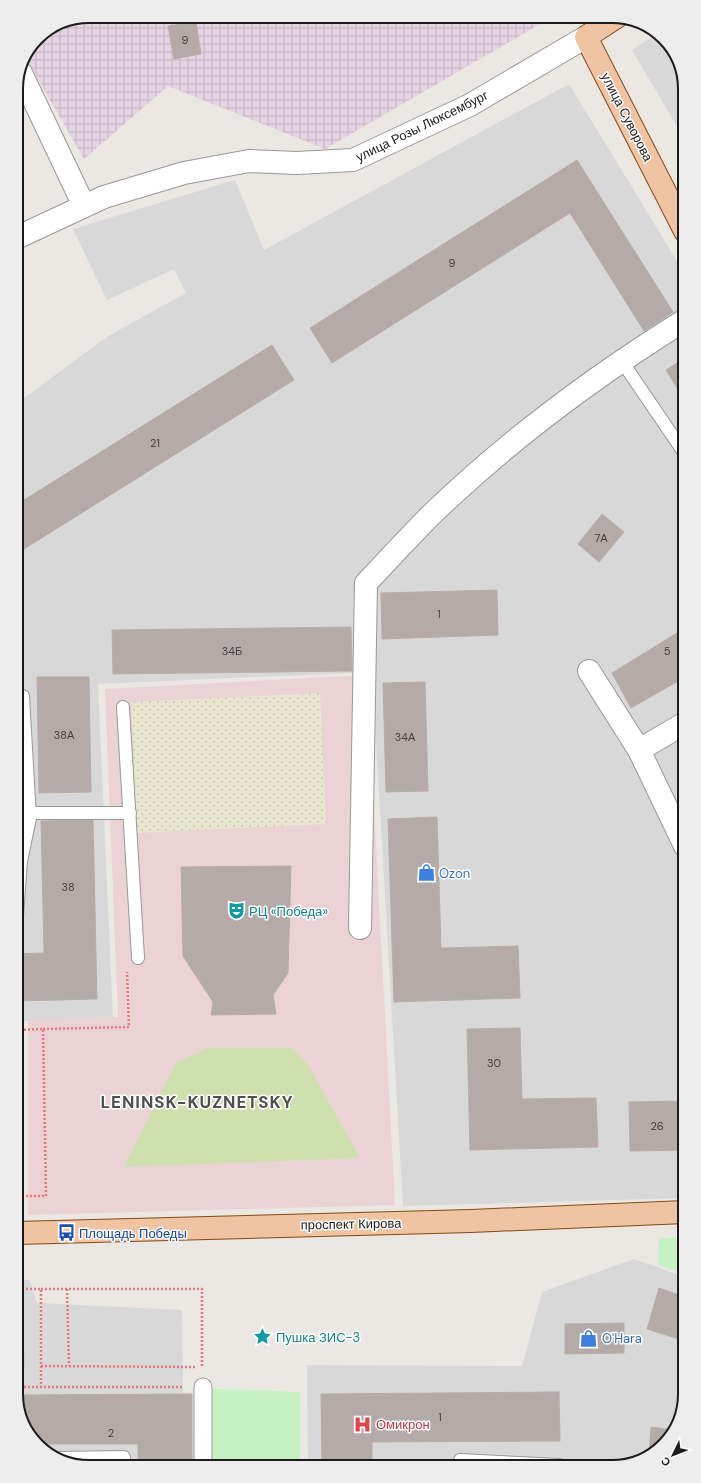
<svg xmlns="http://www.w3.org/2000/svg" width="701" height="1483" viewBox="0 0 701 1483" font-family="'DM Sans',sans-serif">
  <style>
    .residential { fill: #d9d8d8 }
    .commercial { fill: #ebd2d5 }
    .industrial { fill: url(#industrial-grid) }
    .farmland { fill: url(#farmland-dots) }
    .grass { fill: #cee0ad }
    .park { fill: #c6f2c3 }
    .building { fill: #b4aba8; stroke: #bbaca6 }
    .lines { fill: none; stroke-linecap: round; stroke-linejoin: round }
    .service-casing { stroke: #989898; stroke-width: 14 }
    .pedestrian-casing { stroke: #989898; stroke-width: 19 }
    .minor-casing { stroke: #989898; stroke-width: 24 }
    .tertiary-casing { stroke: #989898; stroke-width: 24 }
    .primary-casing { stroke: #814b11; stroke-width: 24 }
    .path { stroke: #e8767c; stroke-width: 2.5; stroke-dasharray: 2 2; stroke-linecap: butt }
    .service { stroke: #fff; stroke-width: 12 }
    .pedestrian { stroke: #fff; stroke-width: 17 }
    .minor { stroke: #fff; stroke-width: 22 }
    .tertiary { stroke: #fff; stroke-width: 22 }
    .primary { stroke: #f0c3a2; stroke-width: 22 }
    .labels { text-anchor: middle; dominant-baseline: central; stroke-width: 3; stroke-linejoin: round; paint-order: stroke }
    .number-label { font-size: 11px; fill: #413f3e }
    .street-label { font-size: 13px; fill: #1b1b1b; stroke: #fff }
    .shop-label { font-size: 13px; fill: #366cbe; stroke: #fff; text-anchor: start }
    .culture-label { font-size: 13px; fill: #0d838f; stroke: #fff; text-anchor: start }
    .transit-label { font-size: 13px; fill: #164399; stroke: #fff; text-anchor: start }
    .health-label { font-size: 13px; fill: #be3a42; stroke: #fff; text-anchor: start }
    .district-label { font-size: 17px; font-weight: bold; letter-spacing: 1px; fill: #4e4e4e; stroke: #fff }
    .rim { fill: none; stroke: #1b1b1b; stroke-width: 2 }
  </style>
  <defs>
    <pattern id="industrial-grid" width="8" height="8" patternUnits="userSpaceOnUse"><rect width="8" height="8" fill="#e4d4e3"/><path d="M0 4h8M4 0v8" fill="none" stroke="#c3b5c2"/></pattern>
    <pattern id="farmland-dots" width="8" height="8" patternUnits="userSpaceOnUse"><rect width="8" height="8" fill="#e8e6cf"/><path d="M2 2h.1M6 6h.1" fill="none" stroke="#c6c5b1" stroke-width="1.8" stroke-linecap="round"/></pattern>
  </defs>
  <rect width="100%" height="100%" fill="#ebe7e2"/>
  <g class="residential">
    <path d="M658,33L680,61L685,89V140L632,50Z"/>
    <path d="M569,84L685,274V1198L403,1206L372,672L98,684L113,1019L23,1021V1204H16V404L108,336L186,293L174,269L107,300L73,229L235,180L264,250Z"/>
    <path d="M634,1259L685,1277V1395L673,1435L640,1462L612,1467H308L307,1365L522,1366L542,1292Z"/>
    <path d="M16,1280H30L37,1303L182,1310L184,1467H84L48,1455L21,1422L16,1395Z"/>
  </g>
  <path class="commercial" d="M367,675L395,1205L28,1215V1020L118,1017L105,689Z"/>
  <path class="industrial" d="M89,16H554L325,149L168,86L84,159L27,60L37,37L61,21Z"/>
  <path class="farmland" d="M320,693L326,824L137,833L131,702Z"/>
  <path class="grass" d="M208,1048H292L308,1065L360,1158L124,1167L176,1063Z"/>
  <g class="park">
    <path d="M659,1238H685V1274L658,1265Z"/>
    <path d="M194,1388L300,1392V1467H193Z"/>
  </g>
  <g class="building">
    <path d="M196,22L201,54L174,59L168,26Z"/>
    <path d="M577,160L673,312L644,331L570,213L332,363L310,328Z"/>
    <path d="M272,345L294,380L16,554V505Z"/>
    <path d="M685,358V401L666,370Z"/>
    <path d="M602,514L624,532L599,562L578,544Z"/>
    <path d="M497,590L498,635L382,639L381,593Z"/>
    <path d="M351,627L352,671L113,674L112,630Z"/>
    <path d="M685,628V677L631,708L612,673Z"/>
    <path d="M37,677H89L91,792L39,793Z"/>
    <path d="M425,682L428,791L386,792L383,683Z"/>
    <path d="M437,817L441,948L518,946L520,998L394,1002L388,819Z"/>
    <path d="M93,820L97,999L16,1001V954L44,953L41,821Z"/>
    <path d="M291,866L288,973L273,995L276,1014L211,1015L213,1002L183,956L181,867Z"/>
    <path d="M520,1028L522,1099L596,1098L598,1147L470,1150L467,1029Z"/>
    <path d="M16,1040H17L19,1166H16Z"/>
    <path d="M685,1101V1150L630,1151L629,1102Z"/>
    <path d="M659,1288L685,1297V1341L647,1329Z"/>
    <path d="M16,1291H22L24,1367H16Z"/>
    <path d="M624,1323V1353L565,1354V1324Z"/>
    <path d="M559,1392L560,1441L372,1442V1467H322L321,1394Z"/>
    <path d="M192,1394V1467H138V1444H40L21,1422L16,1395Z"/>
    <path d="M651,1427L674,1430L673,1435L649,1455Z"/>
  </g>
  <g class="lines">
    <defs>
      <g id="service">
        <path d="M621,360L685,454"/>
        <path d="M123,707L138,958"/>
        <path d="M30,813H130"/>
        <path d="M21,861L30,818L23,696"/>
        <path d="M16,929L21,861H16"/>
        <path d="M58,1458L124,1457V1467"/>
        <path d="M459,1467L460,1460L559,1465L560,1467"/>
      </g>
      <path id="pedestrian" d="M203,1387V1467"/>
      <g id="minor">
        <path d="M21,73L84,206"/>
        <path d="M589,671L639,750L685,846"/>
        <path d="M639,750L685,723"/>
        <path d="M360,928L366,583C388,560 410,536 433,513C509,440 595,376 685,320"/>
      </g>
      <path id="tertiary" d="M16,238L104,197L184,173L249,161L297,163L353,160L470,105L586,37"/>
      <g id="primary">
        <path d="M618,16L586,37L685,231"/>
        <path d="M16,1233L471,1221L685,1212"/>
      </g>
    </defs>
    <use href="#service" class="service-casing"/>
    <use href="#pedestrian" class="pedestrian-casing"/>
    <use href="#minor" class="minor-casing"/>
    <use href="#tertiary" class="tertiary-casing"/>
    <use href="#primary" class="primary-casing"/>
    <g class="path">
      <path d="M43,1029L129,1027L127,972"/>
      <path d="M16,1030L43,1029L46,1196H20V1211"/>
      <path d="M21,1254V1289H41V1387"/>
      <path d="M41,1289H202V1368"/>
      <path d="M67,1289L69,1366"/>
      <path d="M41,1366L197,1367"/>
      <path d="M16,1387H184"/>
    </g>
    <use href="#service" class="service"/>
    <use href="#pedestrian" class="pedestrian"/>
    <use href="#minor" class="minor"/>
    <use href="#tertiary" class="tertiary"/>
    <use href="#primary" class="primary"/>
  </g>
  <defs>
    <symbol id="shop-bare" viewBox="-9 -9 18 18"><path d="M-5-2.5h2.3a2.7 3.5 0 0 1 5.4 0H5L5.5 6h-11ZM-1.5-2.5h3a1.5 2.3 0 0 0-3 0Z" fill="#3f7fe0" stroke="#fff" stroke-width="2.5" paint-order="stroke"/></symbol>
    <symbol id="theatre-bare" viewBox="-9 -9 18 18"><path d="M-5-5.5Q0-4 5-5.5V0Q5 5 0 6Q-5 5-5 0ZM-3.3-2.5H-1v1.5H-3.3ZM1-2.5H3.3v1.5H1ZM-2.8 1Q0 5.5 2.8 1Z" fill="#0f9aa8" stroke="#fff" stroke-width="2.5" paint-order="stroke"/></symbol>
    <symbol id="bus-bare" viewBox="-9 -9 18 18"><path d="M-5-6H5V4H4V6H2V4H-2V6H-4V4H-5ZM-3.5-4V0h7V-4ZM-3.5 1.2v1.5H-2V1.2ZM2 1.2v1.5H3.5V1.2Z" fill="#1a4fb4" stroke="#fff" stroke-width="2.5" paint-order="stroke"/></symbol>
    <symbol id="sight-bare" viewBox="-9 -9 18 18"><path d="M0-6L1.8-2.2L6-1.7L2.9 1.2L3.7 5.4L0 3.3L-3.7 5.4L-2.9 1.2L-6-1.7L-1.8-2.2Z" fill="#0f9aa8" stroke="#fff" stroke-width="2.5" paint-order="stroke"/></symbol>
    <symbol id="hospital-bare" viewBox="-9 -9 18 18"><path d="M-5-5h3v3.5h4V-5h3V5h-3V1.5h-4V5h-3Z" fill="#e0444e" stroke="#fff" stroke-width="2.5" paint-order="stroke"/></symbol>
  </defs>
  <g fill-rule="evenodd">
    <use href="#shop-bare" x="414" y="860" width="25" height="25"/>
    <use href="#theatre-bare" x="224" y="898" width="25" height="25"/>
    <use href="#bus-bare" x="54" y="1220" width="25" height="25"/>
    <use href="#sight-bare" x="250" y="1324" width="25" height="25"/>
    <use href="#shop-bare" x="576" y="1326" width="25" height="25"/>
    <use href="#hospital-bare" x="350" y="1412" width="25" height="25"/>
  </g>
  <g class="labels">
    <g class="number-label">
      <text x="185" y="40">9</text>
      <text x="452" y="263">9</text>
      <text x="155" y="443">21</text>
      <text x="601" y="538">7А</text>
      <text x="439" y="614">1</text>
      <text x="232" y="651">34Б</text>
      <text x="667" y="651">5</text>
      <text x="64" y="735">38А</text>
      <text x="405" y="737">34А</text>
      <text x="68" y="887">38</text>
      <text x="494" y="1063">30</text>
      <text x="657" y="1126">26</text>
      <text x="440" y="1417">1</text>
      <text x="111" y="1433">2</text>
    </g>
    <g class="street-label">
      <text transform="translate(627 117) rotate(63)">улица Суворова</text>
      <text transform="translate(422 126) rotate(-26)">улица Розы Люксембург</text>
      <text transform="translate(351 1224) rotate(-1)">проспект Кирова</text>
    </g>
    <g class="shop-label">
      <text x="439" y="873">Ozon</text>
      <text x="602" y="1338">O'Hara</text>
    </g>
    <g class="culture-label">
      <text x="249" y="911">РЦ «Победа»</text>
      <text x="276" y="1337">Пушка ЗИС-3</text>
    </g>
    <g class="transit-label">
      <text x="79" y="1233">Площадь Победы</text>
    </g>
    <g class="health-label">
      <text x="376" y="1424">Омикрон</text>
    </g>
    <g class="district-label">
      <text x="197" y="1102">LENINSK-KUZNETSKY</text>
    </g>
  </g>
  <path d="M0 0H701V1483H0ZM89 23H612A66 66 0 0 1 678 89V1394A66 66 0 0 1 612 1460H89A66 66 0 0 1 23 1394V89A66 66 0 0 1 89 23Z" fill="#ededed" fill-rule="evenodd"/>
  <path class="rim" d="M89 23H612A66 66 0 0 1 678 89V1394A66 66 0 0 1 612 1460H89A66 66 0 0 1 23 1394V89A66 66 0 0 1 89 23Z"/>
  <g transform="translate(673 1455) rotate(227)" stroke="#ffffff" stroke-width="3" paint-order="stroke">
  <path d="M0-3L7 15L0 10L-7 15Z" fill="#1b1b1b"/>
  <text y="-6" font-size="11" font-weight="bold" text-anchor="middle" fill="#1b1b1b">С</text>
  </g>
</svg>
